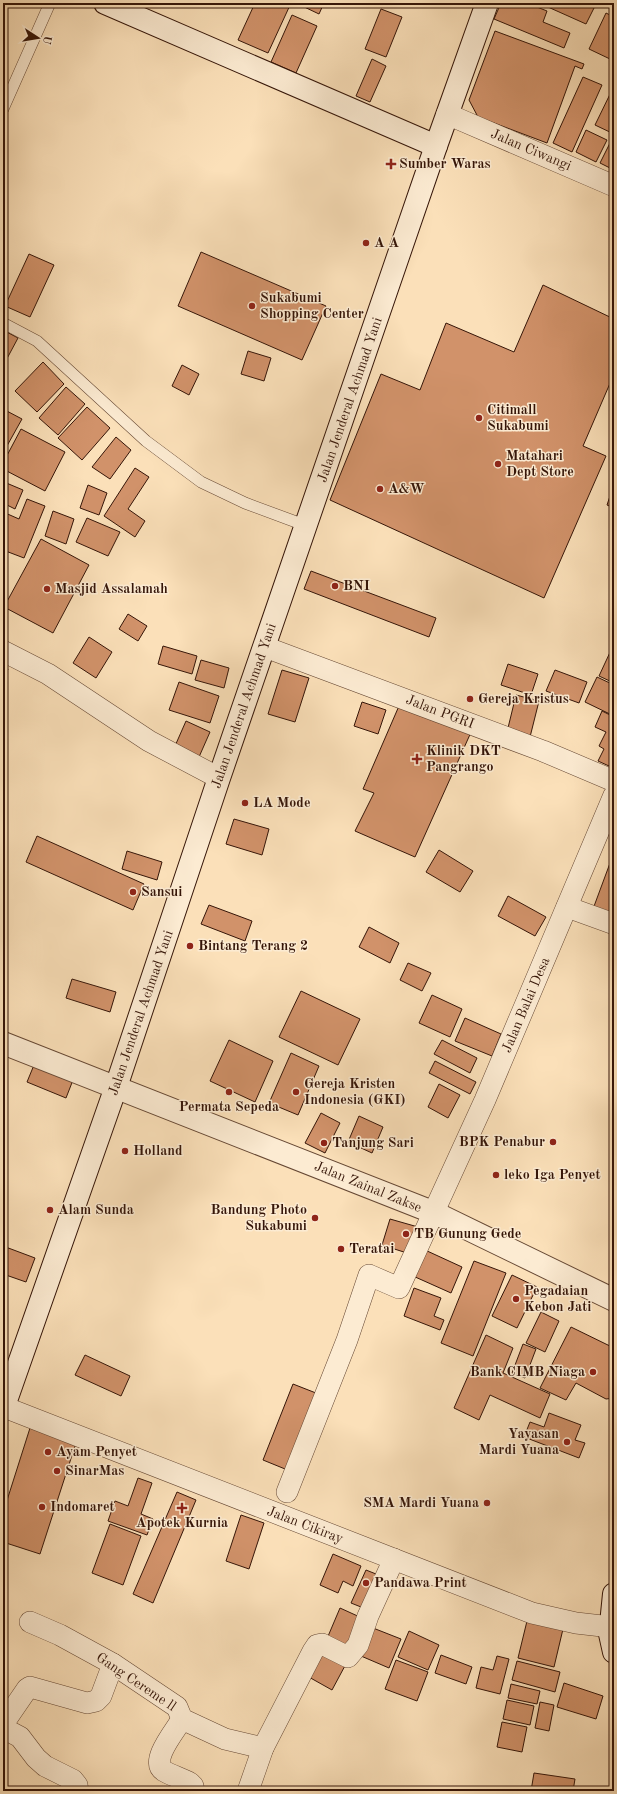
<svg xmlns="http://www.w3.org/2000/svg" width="617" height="1794" viewBox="0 0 617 1794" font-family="'Old Standard TT',serif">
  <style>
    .building { fill: #d1926a; stroke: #351508 }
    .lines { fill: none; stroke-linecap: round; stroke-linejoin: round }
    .service-casing { stroke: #664834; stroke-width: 12 }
    .minor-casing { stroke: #664834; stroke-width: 22 }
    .tertiary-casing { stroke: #664834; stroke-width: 24 }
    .secondary-casing { stroke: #351508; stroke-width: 24 }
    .service { stroke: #fcebd2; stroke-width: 11 }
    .minor { stroke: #fcebd2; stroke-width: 21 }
    .tertiary { stroke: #fcebd2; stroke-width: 22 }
    .secondary { stroke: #fcebd2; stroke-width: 22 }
    .poi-dot { fill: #8f2418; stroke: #fcebd2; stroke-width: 1.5 }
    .labels { text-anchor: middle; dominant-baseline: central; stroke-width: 3; stroke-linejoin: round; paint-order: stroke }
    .street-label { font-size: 14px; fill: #351508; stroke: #fcebd2 }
    .poi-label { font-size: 14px; font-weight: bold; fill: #351508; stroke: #fcebd2; text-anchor: start }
  </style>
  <rect width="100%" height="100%" fill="#fbe0b9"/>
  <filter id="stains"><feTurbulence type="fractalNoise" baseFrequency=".005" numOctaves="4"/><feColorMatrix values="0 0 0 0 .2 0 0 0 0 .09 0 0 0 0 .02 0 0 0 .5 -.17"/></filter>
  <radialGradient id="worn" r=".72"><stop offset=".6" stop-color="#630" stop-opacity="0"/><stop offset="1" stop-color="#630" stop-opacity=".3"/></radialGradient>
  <g class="building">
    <path d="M255,3H291L268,53L238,40Z"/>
    <path d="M299,3H324L319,14L298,4Z"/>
    <path d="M501,3H527L547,11L543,22L570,33L564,48L494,19Z"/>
    <path d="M539,3H587L595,6L586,24Z"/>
    <path d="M381,9L402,17L386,57L365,49Z"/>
    <path d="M606,13L614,17V50L610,59L589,49Z"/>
    <path d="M292,15L317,26L296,73L271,62Z"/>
    <path d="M495,31L584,64L582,69L575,66L547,143L478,117L469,100Z"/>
    <path d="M372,59L386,66L370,102L356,96Z"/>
    <path d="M583,77L602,85L572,152L553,143Z"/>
    <path d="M614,86V134L595,125Z"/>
    <path d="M586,130L607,140L596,162L576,152Z"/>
    <path d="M610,143L614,145V170L600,163Z"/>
    <path d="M201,252L326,306L302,360L178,306Z"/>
    <path d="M29,254L54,265L30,317L5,306Z"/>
    <path d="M543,285L614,319V374L583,446L606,456L544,598L330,500L381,374L420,390L446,323L514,352Z"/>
    <path d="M3,330L18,338L3,366Z"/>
    <path d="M248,351L271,358L264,381L241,374Z"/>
    <path d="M43,362L64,384L37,412L15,391Z"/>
    <path d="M182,365L199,374L189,395L172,386Z"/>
    <path d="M66,387L85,404L58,435L39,418Z"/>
    <path d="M87,407L110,428L82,460L58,438Z"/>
    <path d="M3,409L22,419L3,453Z"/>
    <path d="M21,429L65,452L45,491L3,469V463Z"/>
    <path d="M116,437L131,450L110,479L92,467Z"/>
    <path d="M135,468L149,477L128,509L145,521L135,537L104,516Z"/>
    <path d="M4,482L23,490L15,509L3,503Z"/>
    <path d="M614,484V508L607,505Z"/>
    <path d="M88,485L107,493L99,515L80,508Z"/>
    <path d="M27,499L45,506L24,558L3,550V512L19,519Z"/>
    <path d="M53,511L74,519L66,544L45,536Z"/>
    <path d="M87,518L120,532L108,556L76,542Z"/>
    <path d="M41,539L89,565L53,633L4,607Z"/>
    <path d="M311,571L436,618L429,637L304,589Z"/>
    <path d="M128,614L147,626L138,641L119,629Z"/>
    <path d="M89,637L112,652L96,678L73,663Z"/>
    <path d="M163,646L197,656L192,674L158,664Z"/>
    <path d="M612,648L614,649V683L599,676Z"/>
    <path d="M201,660L229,668L224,688L195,680Z"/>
    <path d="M508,664L538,674L531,695L501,685Z"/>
    <path d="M3,667L8,669L3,682Z"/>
    <path d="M282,670L309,678L295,722L268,714Z"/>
    <path d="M555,670L587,682L579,703L546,691Z"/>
    <path d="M597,677L614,685V716L585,702Z"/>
    <path d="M179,682L219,696L210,723L169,710Z"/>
    <path d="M516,695L539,701L530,737L507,732Z"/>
    <path d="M402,699L472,730L415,857L355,831L374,793L363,789Z"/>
    <path d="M362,702L386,710L378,734L354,726Z"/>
    <path d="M602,711L614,717V756L609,766L598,761L604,749L599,746L606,732L595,727Z"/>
    <path d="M186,721L210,732L199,757L175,746Z"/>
    <path d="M234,819L269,829L262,855L226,844Z"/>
    <path d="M37,836L144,884L133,910L26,862Z"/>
    <path d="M439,850L473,871L460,892L426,872Z"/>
    <path d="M127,851L162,862L157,880L122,869Z"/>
    <path d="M613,855H614V917L593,909Z"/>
    <path d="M508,896L546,917L535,936L498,916Z"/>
    <path d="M209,905L252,921L245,941L201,924Z"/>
    <path d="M369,927L399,943L390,963L359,947Z"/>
    <path d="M408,963L431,973L422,991L400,980Z"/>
    <path d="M72,979L116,992L110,1012L66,998Z"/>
    <path d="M301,991L360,1019L338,1065L279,1037Z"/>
    <path d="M432,995L462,1009L450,1037L419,1023Z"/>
    <path d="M465,1018L501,1034L492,1056L455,1041Z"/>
    <path d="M229,1040L273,1061L255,1102L210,1081Z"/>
    <path d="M442,1040L477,1058L470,1073L434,1054Z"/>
    <path d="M291,1053L319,1066L298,1115L269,1103Z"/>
    <path d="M435,1061L476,1082L470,1094L429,1073Z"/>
    <path d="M34,1065L73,1080L66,1098L27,1082Z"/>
    <path d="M439,1084L460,1095L448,1118L428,1107Z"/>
    <path d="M321,1113L340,1123L325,1153L305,1143Z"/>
    <path d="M359,1116L383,1127L372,1153L348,1142Z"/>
    <path d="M390,1219L418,1227L410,1254L382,1245Z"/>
    <path d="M3,1246L35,1258L26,1282L3,1274Z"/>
    <path d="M425,1250L462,1267L451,1293L413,1276Z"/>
    <path d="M474,1261L506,1273L473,1356L441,1343Z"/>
    <path d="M512,1275L537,1287L517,1328L492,1316Z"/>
    <path d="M414,1288L441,1298L434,1316L444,1320L440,1330L404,1316Z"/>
    <path d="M541,1312L559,1321L545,1352L526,1343Z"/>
    <path d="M571,1327L614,1348V1398L606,1399L576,1383L566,1400L540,1388Z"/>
    <path d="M486,1335L513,1348L503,1373L550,1394L540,1418L490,1395L479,1420L454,1408Z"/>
    <path d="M523,1344L536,1349L525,1378L512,1373Z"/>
    <path d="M85,1355L130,1376L121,1396L75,1375Z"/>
    <path d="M293,1384L321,1395L290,1471L263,1460Z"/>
    <path d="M549,1413L581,1425L575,1440L585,1443L579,1458L524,1437L530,1422L544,1427Z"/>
    <path d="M30,1428L76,1443L40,1554L3,1542V1513Z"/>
    <path d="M138,1478L152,1483L141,1514L153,1519L147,1535L108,1521L115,1501L128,1506Z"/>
    <path d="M177,1492L196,1500L153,1603L133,1594Z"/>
    <path d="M241,1515L264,1523L249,1569L226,1561Z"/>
    <path d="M110,1524L141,1536L123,1585L92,1573Z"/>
    <path d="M333,1554L361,1566L353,1586L343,1581L338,1593L320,1585Z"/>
    <path d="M366,1570L381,1576L366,1609L351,1603Z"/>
    <path d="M340,1608L362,1618L348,1651L326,1641Z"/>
    <path d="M527,1621L563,1629L554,1667L518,1658Z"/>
    <path d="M373,1628L401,1639L389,1668L361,1656Z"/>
    <path d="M409,1631L439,1645L428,1670L398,1657Z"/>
    <path d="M323,1648L347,1662L332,1690L307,1676Z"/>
    <path d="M441,1655L472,1667L466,1684L435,1673Z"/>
    <path d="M497,1656L509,1659L500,1694L476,1688L481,1667L493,1670Z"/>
    <path d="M396,1660L428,1672L417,1701L385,1689Z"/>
    <path d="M517,1661L560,1672L555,1692L512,1680Z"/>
    <path d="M564,1683L603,1696L596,1719L557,1707Z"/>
    <path d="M511,1684L540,1691L537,1704L508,1698Z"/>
    <path d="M507,1700L534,1706L530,1725L503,1719Z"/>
    <path d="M540,1702L554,1705L549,1731L535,1728Z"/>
    <path d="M502,1722L527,1727L522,1752L497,1747Z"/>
    <path d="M534,1773L575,1779L573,1791H531Z"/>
  </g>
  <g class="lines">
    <defs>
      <g id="service">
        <path d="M3,109L50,3"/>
        <path d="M3,323L37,341L146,441L201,482L245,503L307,526"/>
      </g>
      <g id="minor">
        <path d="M447,114L614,186"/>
        <path d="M265,647L543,751L614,781"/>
        <path d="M3,651L48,674L149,741L219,778"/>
        <path d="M567,907L614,924"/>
        <path d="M4,1407L532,1613L576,1623L611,1627"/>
        <path d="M287,1492L347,1340L369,1275L399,1288L485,1100L614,795"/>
        <path d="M30,1622L60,1635L113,1664L177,1707L182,1719L225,1739L263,1748"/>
        <path d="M182,1719C176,1730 149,1761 164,1771C172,1776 182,1778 190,1783L193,1786L194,1791"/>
        <path d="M3,1724L27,1689L30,1687L87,1703L96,1701L101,1696L113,1664"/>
        <path d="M3,1728L20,1737L36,1758L45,1766L73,1780L77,1785L78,1791"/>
        <path d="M248,1791L263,1748L313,1651L317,1645L322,1644L348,1657L358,1645L368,1616L394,1559"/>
      </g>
      <path id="tertiary" d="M3,1043L435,1213L614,1300"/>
      <g id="secondary">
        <path d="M105,3L436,146"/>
        <path d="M3,1409L116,1087L219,778L436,146L487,3"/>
        <path d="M614,1594L610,1634L614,1652"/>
      </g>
    </defs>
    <use href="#service" class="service-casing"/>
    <use href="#minor" class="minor-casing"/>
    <use href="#tertiary" class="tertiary-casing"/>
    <use href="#secondary" class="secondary-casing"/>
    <use href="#service" class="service"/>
    <use href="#minor" class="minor"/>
    <use href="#tertiary" class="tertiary"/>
    <use href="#secondary" class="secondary"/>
  </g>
  <g class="poi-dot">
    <path d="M389 158h4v4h4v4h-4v4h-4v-4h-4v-4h4z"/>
    <circle cx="366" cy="243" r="4"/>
    <circle cx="252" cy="306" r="4"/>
    <circle cx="479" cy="418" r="4"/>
    <circle cx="498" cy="464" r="4"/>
    <circle cx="380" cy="489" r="4"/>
    <circle cx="335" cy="586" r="4"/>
    <circle cx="47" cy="589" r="4"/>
    <circle cx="470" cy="699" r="4"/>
    <path d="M415 753h4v4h4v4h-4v4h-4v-4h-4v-4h4z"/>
    <circle cx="245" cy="803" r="4"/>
    <circle cx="133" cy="892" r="4"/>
    <circle cx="190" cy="946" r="4"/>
    <circle cx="229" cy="1092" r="4"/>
    <circle cx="296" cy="1092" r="4"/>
    <circle cx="553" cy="1142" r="4"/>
    <circle cx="324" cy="1143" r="4"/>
    <circle cx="125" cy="1151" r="4"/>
    <circle cx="496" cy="1175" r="4"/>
    <circle cx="50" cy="1210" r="4"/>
    <circle cx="315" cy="1218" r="4"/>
    <circle cx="406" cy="1234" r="4"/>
    <circle cx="341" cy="1249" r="4"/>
    <circle cx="516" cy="1299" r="4"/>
    <circle cx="593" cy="1372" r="4"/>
    <circle cx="567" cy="1442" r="4"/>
    <circle cx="48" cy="1452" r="4"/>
    <circle cx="57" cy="1471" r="4"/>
    <circle cx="487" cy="1503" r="4"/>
    <circle cx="42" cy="1507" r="4"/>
    <path d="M180 1502h4v4h4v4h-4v4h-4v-4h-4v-4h4z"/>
    <circle cx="366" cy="1583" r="4"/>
  </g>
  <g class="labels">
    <g class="street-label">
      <text transform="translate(531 150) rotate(23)">Jalan Ciwangi</text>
      <text transform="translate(350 400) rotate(-71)">Jalan Jenderal Achmad Yani</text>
      <text transform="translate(244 706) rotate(-71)">Jalan Jenderal Achmad Yani</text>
      <text transform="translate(440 712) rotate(21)">Jalan PGRI</text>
      <text transform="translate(526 1005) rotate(-67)">Jalan Balai Desa</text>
      <text transform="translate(141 1013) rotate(-71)">Jalan Jenderal Achmad Yani</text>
      <text transform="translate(368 1187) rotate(22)">Jalan Zainal Zakse</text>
      <text transform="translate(305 1525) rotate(21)">Jalan Cikiray</text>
      <text transform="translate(136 1682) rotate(34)">Gang Cereme ll</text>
    </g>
    <g class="poi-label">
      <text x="399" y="164">Sumber Waras</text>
      <text x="374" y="243">A A</text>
      <text x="260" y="298">Sukabumi<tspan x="260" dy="16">Shopping Center</tspan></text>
      <text x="487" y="410">Citimall<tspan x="487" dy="16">Sukabumi</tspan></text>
      <text x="506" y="456">Matahari<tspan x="506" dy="16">Dept Store</tspan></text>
      <text x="388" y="489">A&amp;W</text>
      <text x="343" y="586">BNI</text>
      <text x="55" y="589">Masjid Assalamah</text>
      <text x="478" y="699">Gereja Kristus</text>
      <text x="426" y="751">Klinik DKT<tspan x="426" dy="16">Pangrango</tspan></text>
      <text x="253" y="803">LA Mode</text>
      <text x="141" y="892">Sansui</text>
      <text x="198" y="946">Bintang Terang 2</text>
      <text x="304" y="1084">Gereja Kristen<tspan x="304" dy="16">Indonesia (GKI)</tspan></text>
      <text x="229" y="1107" text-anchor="middle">Permata Sepeda</text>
      <text x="545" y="1142" text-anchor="end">BPK Penabur</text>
      <text x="332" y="1143">Tanjung Sari</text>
      <text x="133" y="1151">Holland</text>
      <text x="504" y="1175">leko Iga Penyet</text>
      <text x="58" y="1210">Alam Sunda</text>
      <text x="307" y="1210" text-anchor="end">Bandung Photo<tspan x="307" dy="16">Sukabumi</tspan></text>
      <text x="414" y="1234">TB Gunung Gede</text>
      <text x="349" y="1249">Teratai</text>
      <text x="524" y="1291">Pegadaian<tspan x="524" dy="16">Kebon Jati</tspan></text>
      <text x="585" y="1372" text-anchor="end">Bank CIMB Niaga</text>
      <text x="559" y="1434" text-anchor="end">Yayasan<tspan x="559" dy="16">Mardi Yuana</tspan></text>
      <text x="56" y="1452">Ayam Penyet</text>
      <text x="65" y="1471">SinarMas</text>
      <text x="479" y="1503" text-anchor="end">SMA Mardi Yuana</text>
      <text x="50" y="1507">Indomaret</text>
      <text x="182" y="1523" text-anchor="middle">Apotek Kurnia</text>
      <text x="374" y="1583">Pandawa Print</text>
    </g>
  </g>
  <rect width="617" height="1794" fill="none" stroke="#fbe0b9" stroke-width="16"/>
  <rect x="4" y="4" width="609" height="1786" fill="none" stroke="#351508" stroke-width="2"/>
  <rect x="8" y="8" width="601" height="1778" fill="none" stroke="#351508"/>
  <g transform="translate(38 38) rotate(102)" stroke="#fcebd2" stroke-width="3" paint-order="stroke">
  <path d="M0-3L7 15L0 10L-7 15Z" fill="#351508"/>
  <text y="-6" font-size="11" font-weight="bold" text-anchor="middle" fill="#351508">U</text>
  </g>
  <rect width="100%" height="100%" filter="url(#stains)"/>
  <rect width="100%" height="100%" fill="url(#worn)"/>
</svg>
